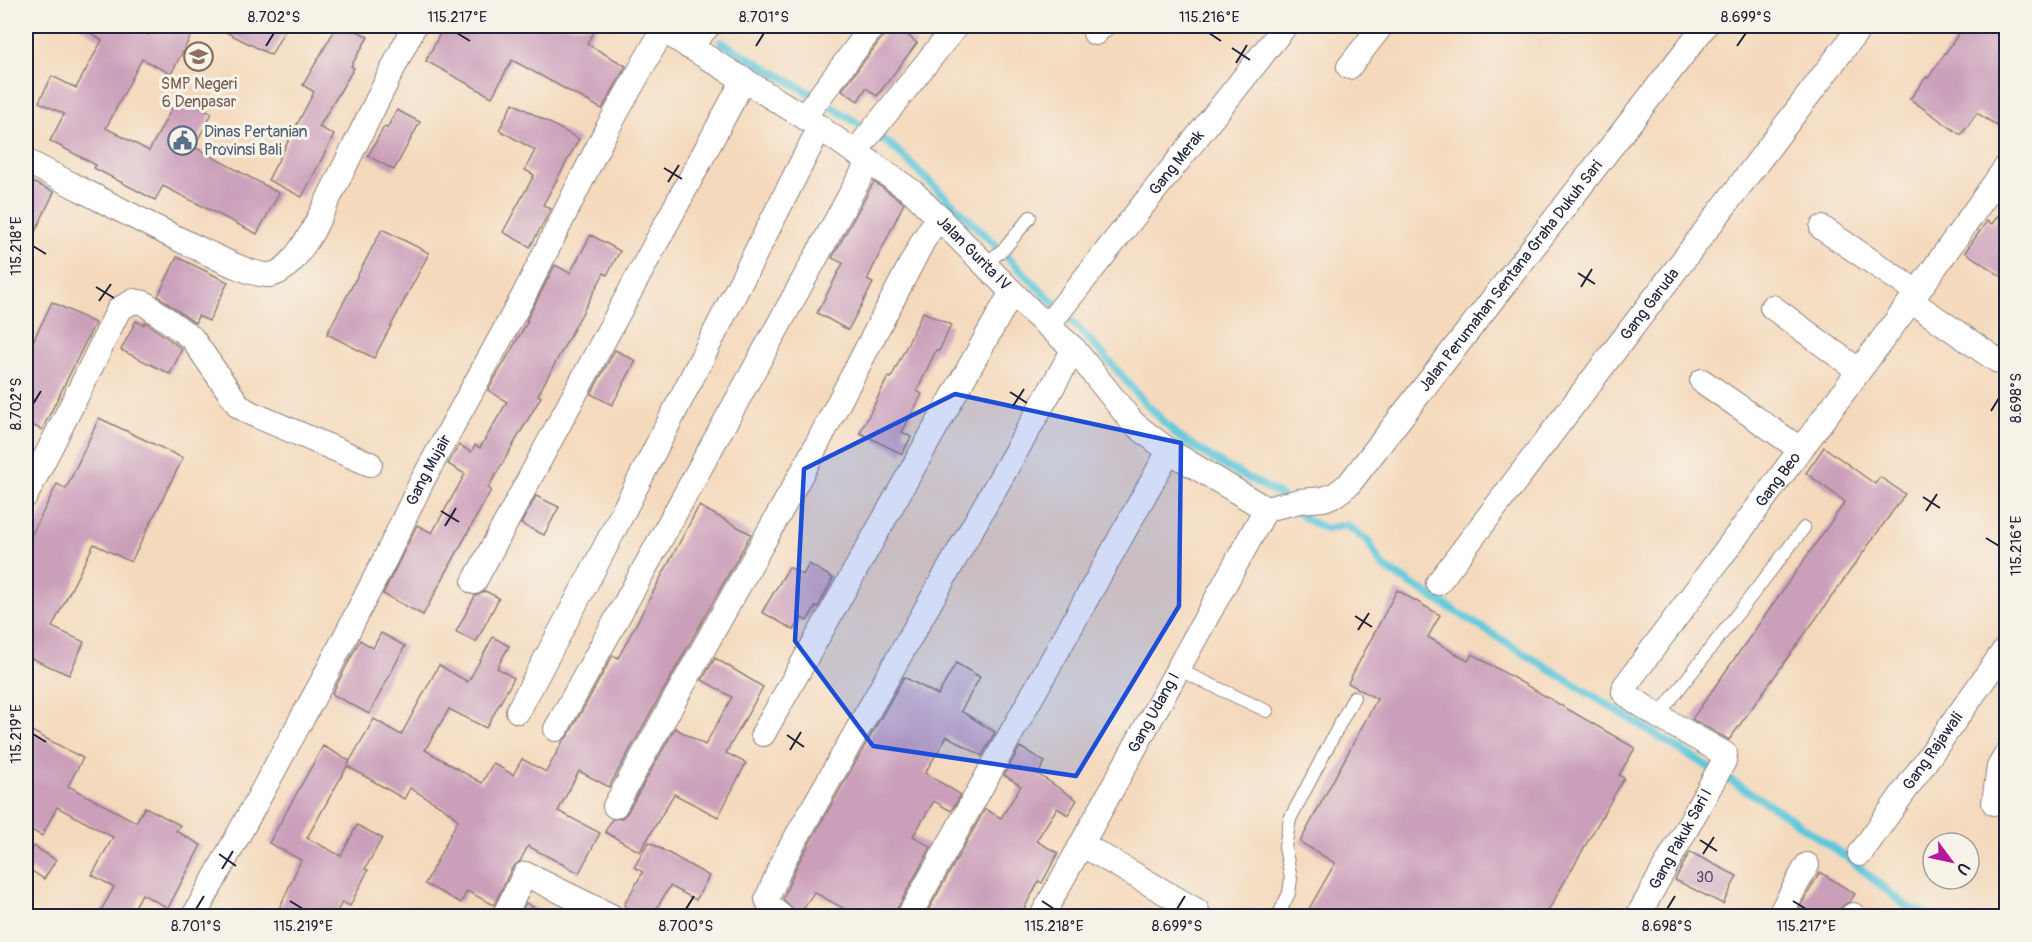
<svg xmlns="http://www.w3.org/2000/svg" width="2032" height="942" viewBox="0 0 2032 942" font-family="Pangolin,sans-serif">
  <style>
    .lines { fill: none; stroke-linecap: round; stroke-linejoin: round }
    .stream { stroke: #5fc7db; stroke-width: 8 }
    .building { fill: #cb9fba }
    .lane-casing { stroke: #8b7e7c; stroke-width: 14 }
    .street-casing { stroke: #8b7e7c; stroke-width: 26 }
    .lane { stroke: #fff; stroke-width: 12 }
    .street { stroke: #fff; stroke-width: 24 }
    .marked { fill: #1d4ed8; fill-opacity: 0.2; stroke: #1d4ed8; stroke-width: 4.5; stroke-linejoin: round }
    .ticks { fill: none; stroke: #22223b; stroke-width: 2 }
    .labels { text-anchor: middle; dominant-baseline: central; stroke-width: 6; stroke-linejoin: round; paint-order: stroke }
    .number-label { font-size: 14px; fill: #4c415b }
    .education-label { font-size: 16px; fill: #785e54; stroke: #f7f3e8 }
    .service-label { font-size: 16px; fill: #4e5e75; stroke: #f7f3e8; text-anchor: start }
    .street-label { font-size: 16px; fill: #22223b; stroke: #f7f3e8 }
    .neatline { fill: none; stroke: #22223b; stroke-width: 2 }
    .ticks-label { font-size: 15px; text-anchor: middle; fill: #22223b }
  </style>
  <rect width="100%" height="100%" fill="#f7f3e8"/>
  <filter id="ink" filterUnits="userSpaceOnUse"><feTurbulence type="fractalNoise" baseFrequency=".0167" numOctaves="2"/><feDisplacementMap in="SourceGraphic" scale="12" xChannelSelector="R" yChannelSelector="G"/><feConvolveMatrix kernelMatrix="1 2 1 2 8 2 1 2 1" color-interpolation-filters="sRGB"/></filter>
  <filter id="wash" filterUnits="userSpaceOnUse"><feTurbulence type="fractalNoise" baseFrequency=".008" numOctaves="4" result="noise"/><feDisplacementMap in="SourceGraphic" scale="24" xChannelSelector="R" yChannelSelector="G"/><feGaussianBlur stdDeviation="1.35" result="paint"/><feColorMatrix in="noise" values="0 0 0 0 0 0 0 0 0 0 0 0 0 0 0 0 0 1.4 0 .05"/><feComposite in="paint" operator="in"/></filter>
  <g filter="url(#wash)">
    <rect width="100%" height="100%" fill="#f4d9bc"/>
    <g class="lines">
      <g class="stream">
        <path d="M721,42L815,96L891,145L987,237L1055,304L1103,354L1146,404L1179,437L1225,466L1277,493L1285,500"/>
        <path d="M1294,508L1306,519L1326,529L1346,525L1368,541L1382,566L1780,811L1849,859L1906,906L1931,916"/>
      </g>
    </g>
    <g id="blocks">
      <g class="building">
        <path d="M78,26H131L149,35L154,26H196L171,74L142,59L106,128L149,151L179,95L212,113L194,147L279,193L257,234L163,186L155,200L94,168L96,165L50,141L64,114L39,102L52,76L76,88L102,40Z"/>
        <path d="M214,26H287L271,55Z"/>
        <path d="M337,26H349L368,37L351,66L354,68L319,127L334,135L302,197L268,180L314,92L303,85Z"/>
        <path d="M460,26H597L587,44L626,66L602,109L512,60L492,97L426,61L443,28L455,35Z"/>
        <path d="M887,26H896L917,43L877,96L866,88L858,101L842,90L884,35Z"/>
        <path d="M1964,26H1995L2007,34V132L1977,113L1961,135L1910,99L1926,77L1928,78Z"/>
        <path d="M513,103L579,139L543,205L551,209L530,247L503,232L534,175L525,170L535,150L499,130Z"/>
        <path d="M397,110L420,122L394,170L368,156L384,127L387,128Z"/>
        <path d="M26,179L54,192L26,251Z"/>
        <path d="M874,182L904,203L867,280L873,283L848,330L817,313L843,263L832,258Z"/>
        <path d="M2007,203V280L1965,252L1987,221L1992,224Z"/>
        <path d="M382,229L429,253L374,358L327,334Z"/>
        <path d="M591,235L620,251L607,275L604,273L538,395L541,397L488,488L491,490L423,615L383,594L417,525L432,533L465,474L448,464L459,445L471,452L475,445L480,448L507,402L488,390L528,321H526L555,265L570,273Z"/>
        <path d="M177,257L228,282L209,321L198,316L195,323L158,296Z"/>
        <path d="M52,302L95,323L42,430L26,422V356Z"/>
        <path d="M923,312L951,325L939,351L936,350L917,391L922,394L902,432L911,437L902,454L860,433L888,377L891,378Z"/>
        <path d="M136,321L144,325L145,322L182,349L170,374L121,350Z"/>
        <path d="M615,350L636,361L612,405L591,394Z"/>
        <path d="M99,418L183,458L131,562L94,544L52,627L84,642L69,675L26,656V546L57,484L66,489Z"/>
        <path d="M1824,447L1875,484L1880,477L1905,494L1729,740L1692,719L1845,502L1806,473Z"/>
        <path d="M536,496L559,507L544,535L521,524Z"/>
        <path d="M699,506L751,534L609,787L579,771L558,811L600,833L579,873L528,846L520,861L512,868L494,905L467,891L461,903L425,884L458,820L444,808L410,788L404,799L347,766L374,719L401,735L439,665L468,682L493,637L509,646L497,668L514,678L486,728L449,709L425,750L482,783L493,763L513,775L522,759L546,772L563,741L568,736L613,655L618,658Z"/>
        <path d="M809,564L833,578L818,607L816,606L807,621L802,618L794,630L762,612L789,567L803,575Z"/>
        <path d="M1397,590L1440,615L1428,637L1468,661L1472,654L1635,748L1619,775L1624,778L1545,916H1305L1335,863L1300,842L1377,699L1348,683Z"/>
        <path d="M485,591L499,598L476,642L456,632L475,596Z"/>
        <path d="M381,633L405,646L369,714L332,694L360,640L373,648Z"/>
        <path d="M715,658L763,687L726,753L746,763L718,817L674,794L640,852L605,832L612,819L622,818L627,813L675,728L705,745L732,697L702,680Z"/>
        <path d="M956,663L980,677L961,711L995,732L982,756L947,736L925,773L961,795L951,811L934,801L913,836L931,847L897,909L895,916H857L814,892L799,916H795L794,910L783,899L797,865L904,677L938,695Z"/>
        <path d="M26,728L83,758L68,786L136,822L145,807L180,825L176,831L201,845L168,908L142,894L130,916H98L114,887L92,875L113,837L57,807L42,836L26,827Z"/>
        <path d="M323,746L350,761L307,838L341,856L357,825L382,838L365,869L368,870L350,906L342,902L335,916H296L279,909L301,860L269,843Z"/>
        <path d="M1020,747L1045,762L1038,774L1077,800L1068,815L1057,808L1036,841L1058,853L1042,883L1039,881L1020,916H925L985,809L1001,818L1021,786L1004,775Z"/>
        <path d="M649,842L709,876L696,900L670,886L652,916H644L624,905L643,872L634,867Z"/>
        <path d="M34,846L56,860L44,879L26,867V860Z"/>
        <path d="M1690,852L1737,876L1723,904L1675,880Z"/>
        <path d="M1820,872L1855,894L1850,901L1841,907L1839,916H1795Z"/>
        <path d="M526,903L545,914L544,916H520Z"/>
      </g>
    </g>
  </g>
  <g filter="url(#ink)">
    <use href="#blocks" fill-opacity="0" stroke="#8b7e7c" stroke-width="1.5"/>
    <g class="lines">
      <defs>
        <g id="lane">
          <path d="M985,264L1005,248L1030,217"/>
          <path d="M1177,669L1267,711"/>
          <path d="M1658,716L1804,528"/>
          <path d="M1278,916L1289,893L1291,879L1285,847L1290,819L1354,697"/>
        </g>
        <g id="street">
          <path id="s1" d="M656,26L804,117L913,192L1031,311L1074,349L1133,423L1169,451L1266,509"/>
          <path d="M1095,33L1102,26"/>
          <path d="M689,47L708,26"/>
          <path d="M1349,67L1381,26"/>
          <path d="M804,117L873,26"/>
          <path d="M856,151L956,26"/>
          <path d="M26,161C87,192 147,225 210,254C224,261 254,276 270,275C289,272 301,248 311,234L414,26"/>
          <path d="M1822,228L1917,292"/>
          <path d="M1911,301L1998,361"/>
          <path d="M1772,307L1858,370"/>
          <path id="s2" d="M1048,325L1285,26"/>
          <path d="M1702,381L1800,449"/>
          <path d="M26,495L81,387L119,309L134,301L144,303L192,338L239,406L250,413L370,464"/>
          <path id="s3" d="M1266,509L1300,501L1324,499L1336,494L1349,484L1705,26"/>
          <path d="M474,582L744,79"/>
          <path id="s4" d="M1438,583L1861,26"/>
          <path d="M518,711L600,557L820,127"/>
          <path d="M556,729L869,161"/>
          <path d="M763,734L1012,292"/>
          <path d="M1994,803L1999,767L2006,755"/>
          <path d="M615,806L803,471L923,241L939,216"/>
          <path d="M1083,845L1197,911"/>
          <path id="s5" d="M1860,854L2006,648"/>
          <path id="s6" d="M194,916L322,682L386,557L421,483L524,295L606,131L665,26"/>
          <path d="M504,916L525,874L611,916"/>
          <path d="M781,916L771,908L767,899L784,859L1074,349"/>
          <path d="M909,916L1169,451"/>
          <path id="s7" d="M1042,916L1266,509"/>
          <path id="s8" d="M1638,916L1724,761L1725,754L1658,716L1627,695L1624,692L1625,686L1911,301L2006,167"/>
          <path d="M1779,916L1807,865"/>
          <path d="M1853,916V915"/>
        </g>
      </defs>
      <use href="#lane" class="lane-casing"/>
      <use href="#street" class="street-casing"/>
      <use href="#lane" class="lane"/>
      <use href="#street" class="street"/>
    </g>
  </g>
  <path class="marked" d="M955,394L1181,443L1179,606L1076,776L873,746L795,641L804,469Z"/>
  <path class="ticks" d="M457,33L470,41M1209,33L1221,41M266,46L274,33M756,46L764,33M1737,46L1746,33M1232,48L1250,60M1236,63L1247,45M664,168L682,179M668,182L679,165M33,246L46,254M1578,273L1595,284M96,287L114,298M1581,287L1592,269M99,301L111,284M1010,392L1027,403M33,404L41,391M1013,406L1024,389M1991,411L1999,398M1923,497L1940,508M441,511L459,522M1926,511L1937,494M445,526L456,508M1986,538L1999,546M1355,616L1372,627M1358,630L1369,613M33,734L46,742M787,735L804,747M790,750L801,732M1700,840L1717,851M219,854L236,866M1703,854L1714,837M222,869L233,851M290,901L303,909M1042,901L1054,909M1793,901L1806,909M196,909L204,896M686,909L694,896M1177,909L1185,896M1667,909L1675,896"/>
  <defs>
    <symbol id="school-ring" viewBox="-11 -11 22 22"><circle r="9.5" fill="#f7f3e8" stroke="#8d6e63" stroke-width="1.5"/><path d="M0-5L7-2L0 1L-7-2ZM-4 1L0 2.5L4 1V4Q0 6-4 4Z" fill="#8d6e63"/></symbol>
    <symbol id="civic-ring" viewBox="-11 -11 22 22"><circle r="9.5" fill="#f7f3e8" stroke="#5c6f8a" stroke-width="1.5"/><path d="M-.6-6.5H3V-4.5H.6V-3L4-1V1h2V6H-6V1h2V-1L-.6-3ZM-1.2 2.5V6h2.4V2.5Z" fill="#5c6f8a"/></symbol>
  </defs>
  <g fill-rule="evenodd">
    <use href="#school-ring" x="182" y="40" width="33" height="33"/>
    <use href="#civic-ring" x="166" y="124" width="33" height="33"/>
  </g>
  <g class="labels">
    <g class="number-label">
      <text x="1705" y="877">30</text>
    </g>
    <g class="education-label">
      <text x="199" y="84">SMP Negeri<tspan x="199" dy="18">6 Denpasar</tspan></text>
    </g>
    <g class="service-label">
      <text x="204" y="132">Dinas Pertanian<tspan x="204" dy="18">Provinsi Bali</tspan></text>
    </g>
    <g class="street-label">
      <text stroke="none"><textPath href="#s2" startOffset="207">Gang Merak</textPath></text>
      <text stroke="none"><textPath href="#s1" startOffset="392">Jalan Gurita IV</textPath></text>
      <text stroke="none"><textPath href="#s3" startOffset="352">Jalan Perumahan Sentana Graha Dukuh Sari</textPath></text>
      <text stroke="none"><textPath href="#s4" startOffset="350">Gang Garuda</textPath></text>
      <text stroke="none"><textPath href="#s6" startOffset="504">Gang Mujair</textPath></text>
      <text stroke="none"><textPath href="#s8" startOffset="566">Gang Beo</textPath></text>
      <text stroke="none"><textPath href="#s7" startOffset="232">Gang Udang I</textPath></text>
      <text stroke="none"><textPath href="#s5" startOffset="126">Gang Rajawali</textPath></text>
      <text stroke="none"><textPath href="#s8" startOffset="88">Gang Pakuk Sari I</textPath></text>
    </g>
  </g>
  <rect width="2032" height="942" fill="none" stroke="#f7f3e8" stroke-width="66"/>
  <g transform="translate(1951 861) rotate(123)"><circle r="28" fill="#f7f3e8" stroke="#a29fa3" stroke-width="1.5"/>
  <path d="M0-4.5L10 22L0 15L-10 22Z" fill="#b5179e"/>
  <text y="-9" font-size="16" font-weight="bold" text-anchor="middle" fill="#22223b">U</text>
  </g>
  <rect x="33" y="33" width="1966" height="876" class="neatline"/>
  <g class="ticks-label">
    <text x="274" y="22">8.702°S</text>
    <text x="457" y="22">115.217°E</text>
    <text x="764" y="22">8.701°S</text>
    <text x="1209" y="22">115.216°E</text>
    <text x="1746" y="22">8.699°S</text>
    <text transform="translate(16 246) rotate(-90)" y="5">115.218°E</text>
    <text transform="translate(2016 398) rotate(-90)" y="5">8.698°S</text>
    <text transform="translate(16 404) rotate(-90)" y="5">8.702°S</text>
    <text transform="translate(2016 546) rotate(-90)" y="5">115.216°E</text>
    <text transform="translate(16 734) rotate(-90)" y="5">115.219°E</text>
    <text x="196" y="931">8.701°S</text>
    <text x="303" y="931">115.219°E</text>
    <text x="686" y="931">8.700°S</text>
    <text x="1054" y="931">115.218°E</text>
    <text x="1177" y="931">8.699°S</text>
    <text x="1667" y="931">8.698°S</text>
    <text x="1806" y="931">115.217°E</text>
  </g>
</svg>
